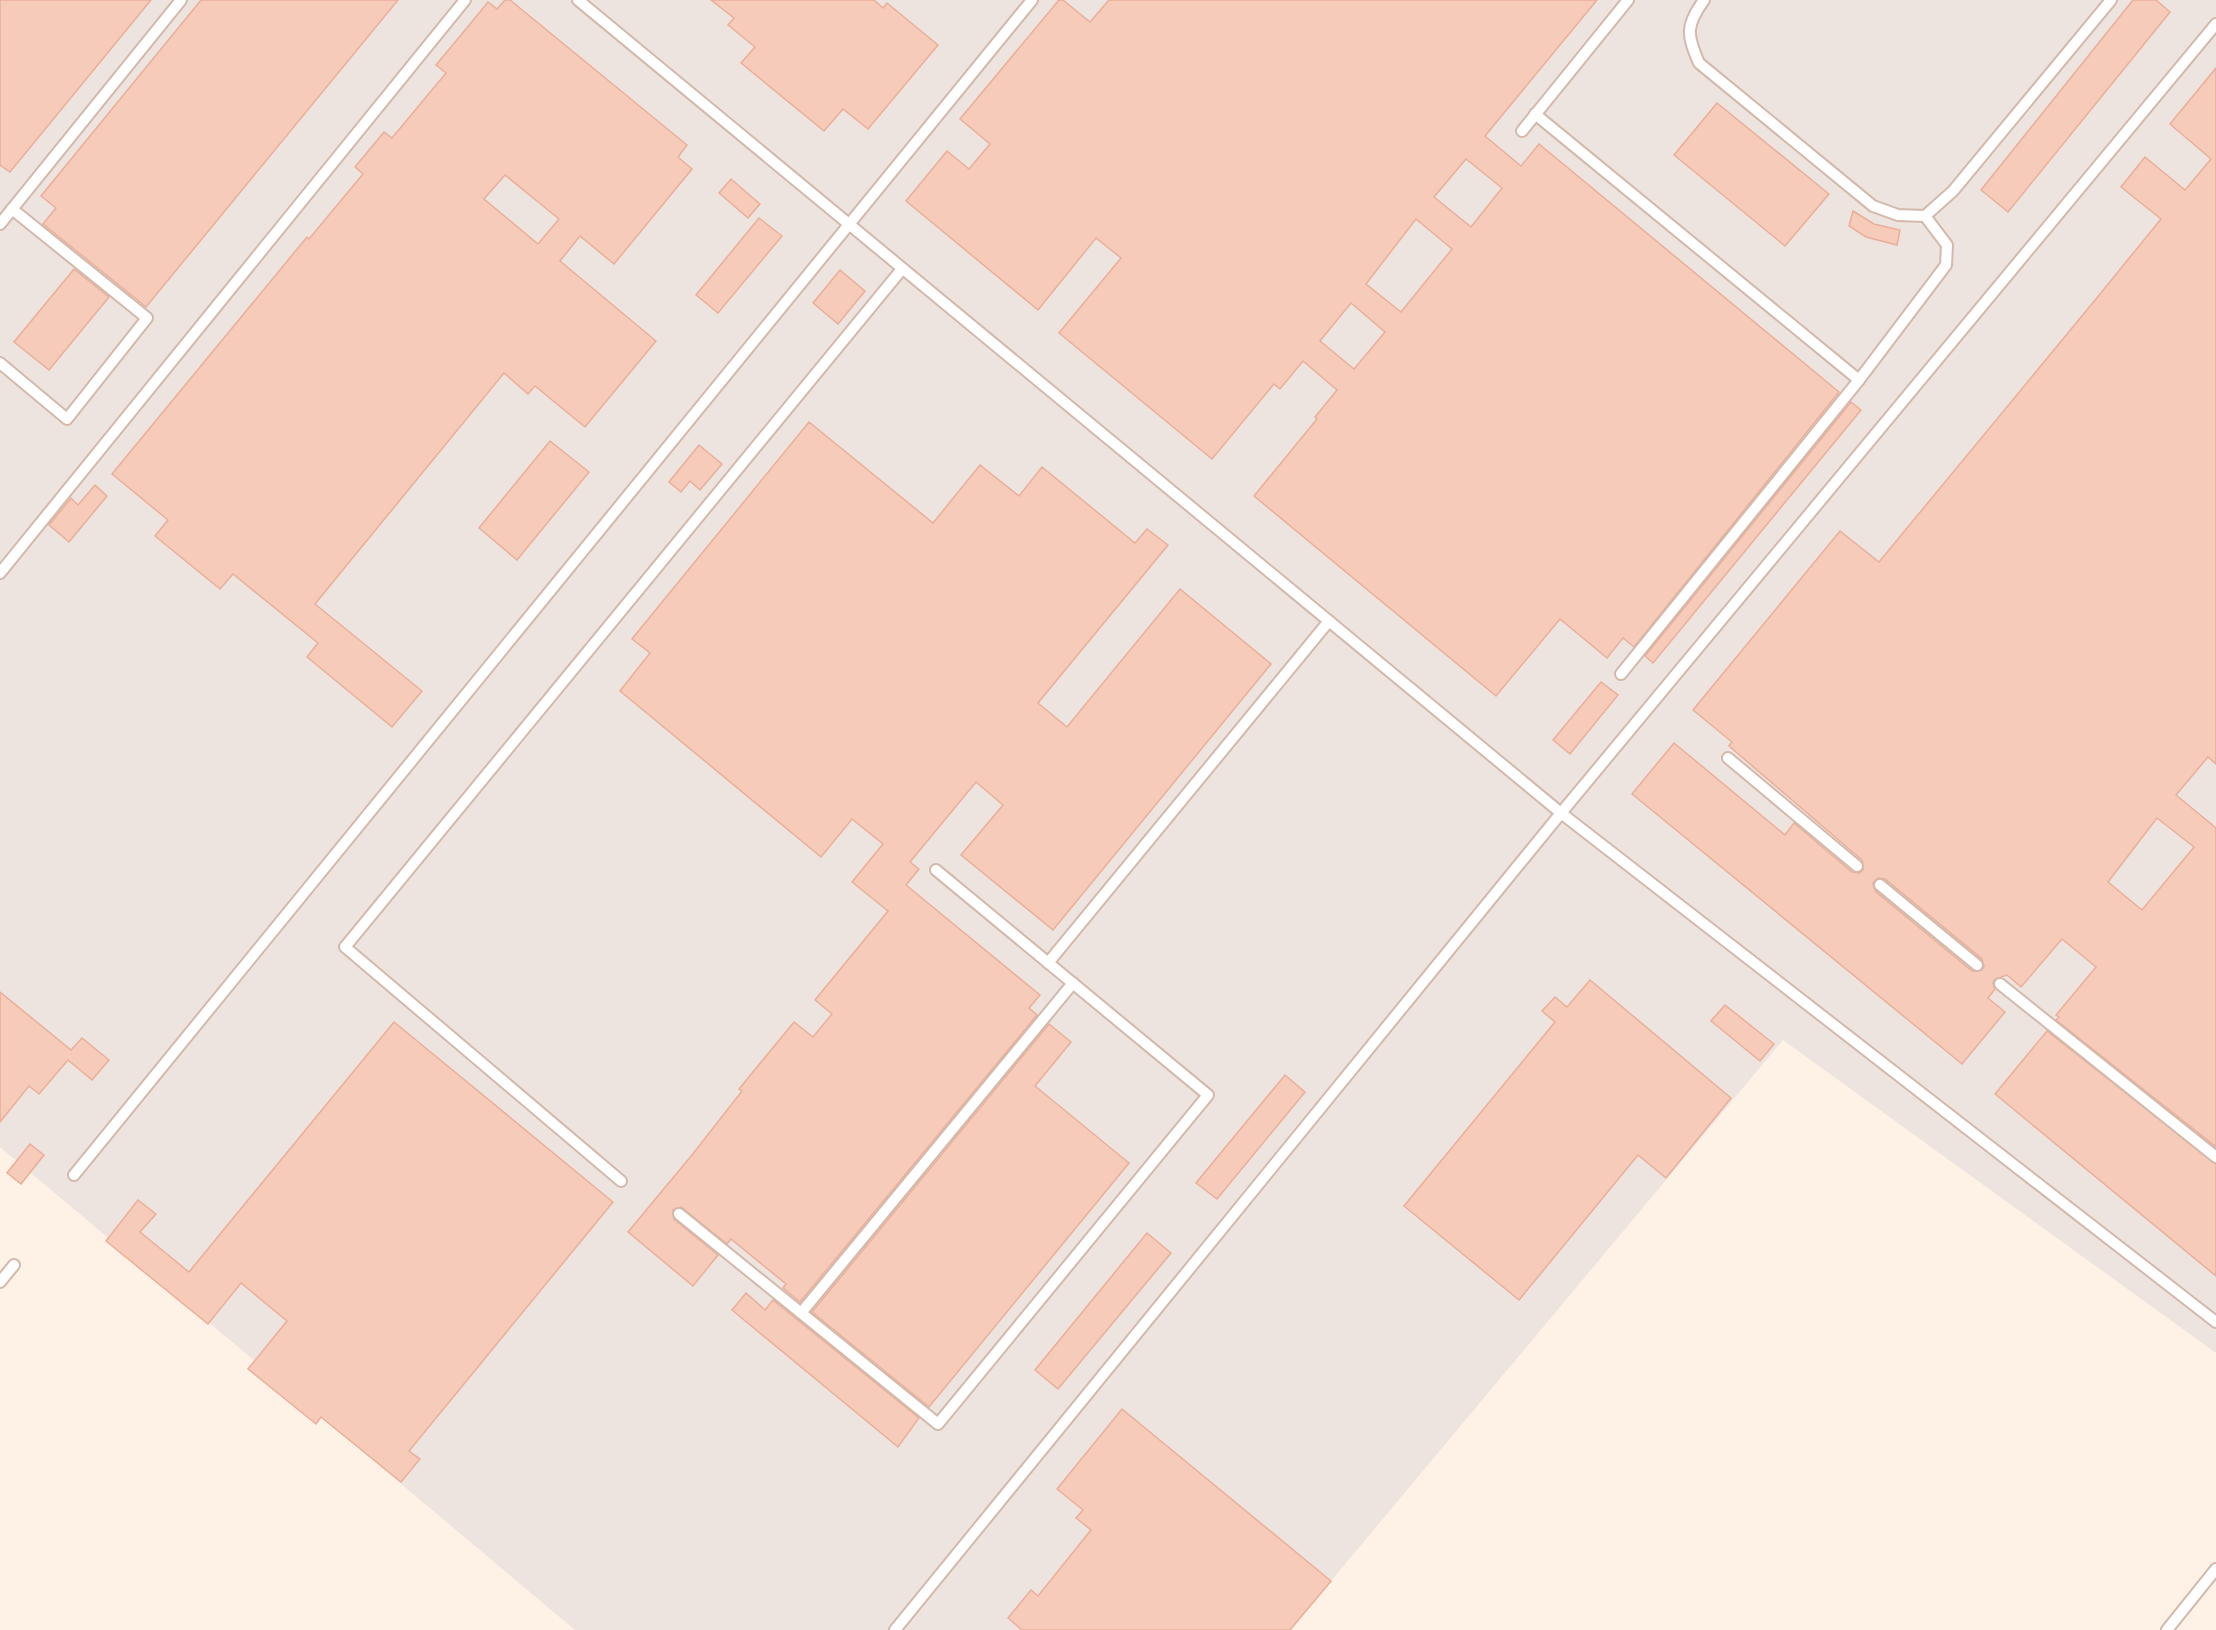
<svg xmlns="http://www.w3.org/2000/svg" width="2216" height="1630" viewBox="0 0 2216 1630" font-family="Arial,sans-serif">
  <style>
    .industrial { fill: #eee4df }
    .building { fill: #f6cbba; stroke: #eaae99; stroke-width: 1.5; fill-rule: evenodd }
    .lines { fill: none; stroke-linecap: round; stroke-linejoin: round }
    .service-casing { stroke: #d3b9ac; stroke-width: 14 }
    .service { stroke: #fff; stroke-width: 10 }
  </style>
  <rect width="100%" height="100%" fill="#fef1e5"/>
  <path class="industrial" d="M0,0H2216V1353L1783,1040L1290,1630H575L0,1147Z"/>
  <g class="building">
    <path d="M0,0H151L10,172L0,165Z"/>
    <path d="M201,0H398L146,307L43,224L56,208L41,196Z"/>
    <path d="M505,0H510L687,145L678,157L692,169L614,264L580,236L560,261L656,341L585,427L535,386L528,394L504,373L315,604L422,691L392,727L307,657L318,643L233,574L220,589L155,536L168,520L112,474L307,237L309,239L363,174L355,167L384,132L392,138L446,73L436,65L461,35L488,2L497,9ZM505,175L559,219L538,244L484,199Z"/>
    <path d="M711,0H874L883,8L887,3L938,45L868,129L843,109L824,131L741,63L755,47L728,25L734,18Z"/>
    <path d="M1059,0H1063L1090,22L1109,0H1597L1485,136L1521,166L1539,144L1839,392L1634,647L1623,638L1607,658L1560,619L1496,696L1254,496L1317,419L1315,417L1337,390L1303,361L1280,389L1274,384L1212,459L1059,333L1121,258L1096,238L1038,310L906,201L947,151L969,169L990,144L960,119ZM1466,159L1502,188L1471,227L1434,197ZM1416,219L1452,249L1401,312L1366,284ZM1351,303L1385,332L1354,369L1320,341Z"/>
    <path d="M2133,0H2156L2170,12L2008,212L1981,190Z"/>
    <path d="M2216,68V764L2208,757L2176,795L2216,828V1147L2056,1020L2059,1017L2056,1015L2096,967L2062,939L2021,987L2007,975L1995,979L1993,983L1995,989L1988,998L2005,1012L1962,1064L1632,794L1674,743L1785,835L1794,823L1852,872L1859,873L1863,870L1862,860L1729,746L1732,742L1693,710L1840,531L1879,562L2091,305L2161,219L2121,187L2145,157L2185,190L2211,159L2170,124ZM2157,818L2194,847L2142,910L2108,882ZM1878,878L1885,879L1982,959L1984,966L1982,970L1972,971L1875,891L1873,883Z"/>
    <path d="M1717,103L1829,194L1785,246L1674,155Z"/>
    <path d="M731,179L760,204L748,218L719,193Z"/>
    <path d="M1853,211L1874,224L1900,230L1897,245L1866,237L1849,226Z"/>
    <path d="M759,218L782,236L718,313L696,295Z"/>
    <path d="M74,269L109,297L49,370L14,342Z"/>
    <path d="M840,270L865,291L838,324L813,303Z"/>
    <path d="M1851,402L1861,410L1653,663L1645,656Z"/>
    <path d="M809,422L933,523L980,465L1019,496L1042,467L1135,543L1147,529L1168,545L1038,703L1067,727L1180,589L1271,664L1053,930L961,855L1003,805L976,782L910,862L919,869L906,885L1040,995L1029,1008L1037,1015L800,1302L783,1288L786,1284L731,1239L727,1244L681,1207L673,1210L674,1219L718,1255L693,1286L628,1232L692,1155L742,1091L739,1089L794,1022L813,1037L832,1014L815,1000L888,911L852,882L883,844L852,819L821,857L620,691L650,653L632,639Z"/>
    <path d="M550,441L589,472L517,560L479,528Z"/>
    <path d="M699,445L722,464L700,490L690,481L681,492L669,482Z"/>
    <path d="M95,485L107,496L69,542L49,525L71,498L78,505Z"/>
    <path d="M1601,682L1618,695L1570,754L1553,740Z"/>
    <path d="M1590,980L1731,1098L1666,1178L1638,1155L1519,1300L1404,1206L1555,1022L1542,1011L1555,997L1567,1007Z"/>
    <path d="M0,992L71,1050L82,1038L109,1060L92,1080L68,1060L39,1094L29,1086L0,1122Z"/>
    <path d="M1725,1005L1774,1044L1760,1061L1711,1021Z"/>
    <path d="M394,1022L613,1202L409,1451L420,1459L401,1482L321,1417L316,1424L248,1369L287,1321L241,1283L208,1324L106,1241L138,1200L156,1214L140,1232L189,1272Z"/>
    <path d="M1049,1024L1071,1042L1035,1086L1129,1163L929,1407L812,1312Z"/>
    <path d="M2047,1031L2216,1164V1276L1995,1094Z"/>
    <path d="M1285,1075L1305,1092L1217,1199L1196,1183Z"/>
    <path d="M30,1144L44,1155L21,1184L7,1173Z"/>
    <path d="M1147,1233L1171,1253L1058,1389L1035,1370Z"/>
    <path d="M746,1293L765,1310L773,1300L919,1418L898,1447L732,1310Z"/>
    <path d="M1122,1409L1331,1581L1290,1630H1022L1008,1618L1031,1590L1038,1596L1091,1530L1076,1518L1083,1510L1057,1489Z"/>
  </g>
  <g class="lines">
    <defs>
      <g id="service">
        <path d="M578,0L1561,813L2216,1322"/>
        <path d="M1704,0C1685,26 1687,35 1699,63L1873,206L1898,215L1925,216L1953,191L2111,0"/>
        <path d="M1535,114L1859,380"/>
        <path d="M1522,131L1628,0"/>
        <path d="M0,224L181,0"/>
        <path d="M0,363L67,419L147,318L12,209"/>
        <path d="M0,573L465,0"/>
        <path d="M1621,674L1859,380L1946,265L1947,245L1925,216"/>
        <path d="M1728,758L1857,866"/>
        <path d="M1880,885L1977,965"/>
        <path d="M1048,963L1329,621"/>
        <path d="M2000,984L2216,1157"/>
        <path d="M74,1175L1032,0"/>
        <path d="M621,1181L345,947L902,269"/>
        <path d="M679,1214L938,1424L1208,1095L936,870"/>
        <path d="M0,1282L14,1265"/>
        <path d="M801,1313L1073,983"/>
        <path d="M895,1630L1561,813L2216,24"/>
        <path d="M2167,1630L2216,1569"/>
      </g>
    </defs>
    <use href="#service" class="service-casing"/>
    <use href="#service" class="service"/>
  </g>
</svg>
